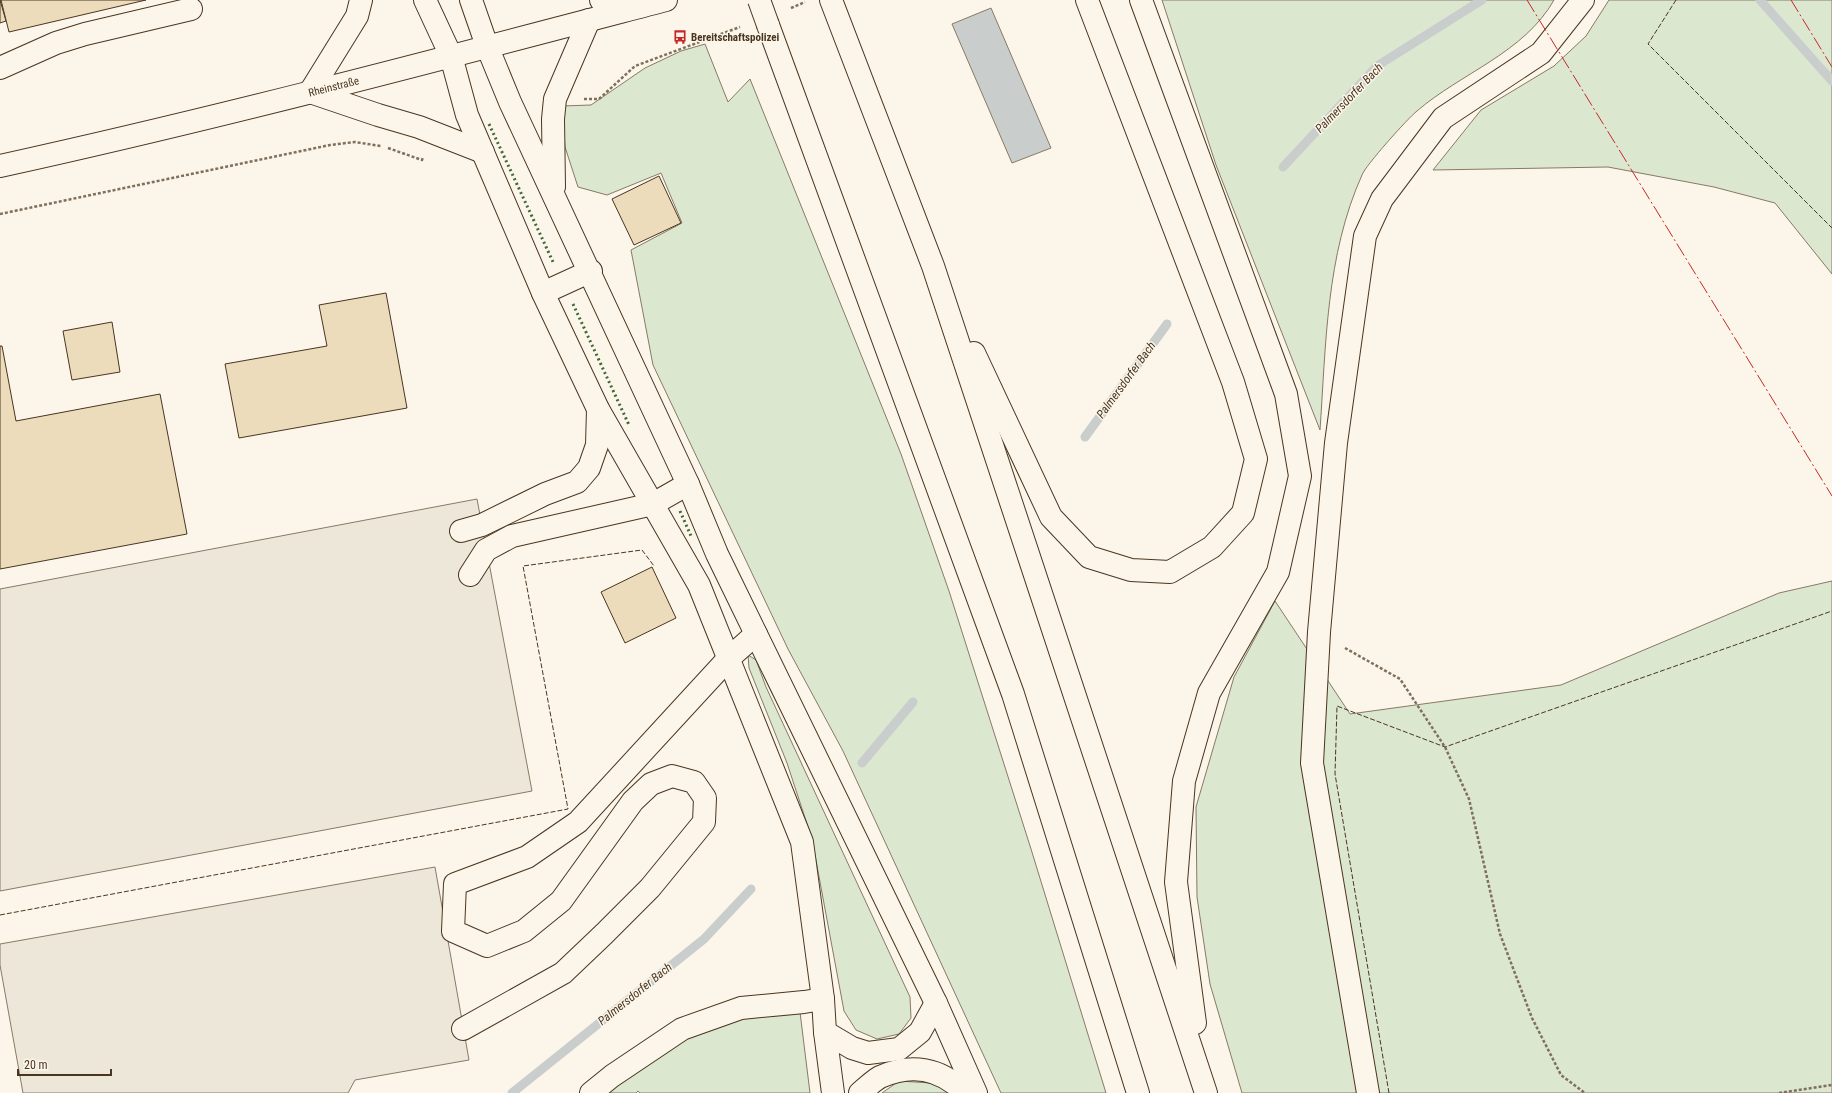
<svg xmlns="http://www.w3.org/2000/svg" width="1832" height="1093" viewBox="0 0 1832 1093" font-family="'Roboto Condensed',sans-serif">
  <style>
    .green { fill: #dce7d0; stroke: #887966 }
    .parking { fill: #ede7d9; stroke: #887966 }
    .water { fill: #c9cecd; stroke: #887966 }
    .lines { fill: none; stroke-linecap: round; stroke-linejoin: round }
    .stream { stroke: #c9cecd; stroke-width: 9 }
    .building { fill: #ecdcbc; stroke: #4a3520 }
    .minor-casing { stroke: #4a3520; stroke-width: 24 }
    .major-casing { stroke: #4a3520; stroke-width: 24 }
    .highway-casing { stroke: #4a3520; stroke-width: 24 }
    .path { stroke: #7f6f5c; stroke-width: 2.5; stroke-dasharray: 3 2; stroke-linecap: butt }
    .minor { stroke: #fbf6e9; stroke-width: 22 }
    .major { stroke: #fbf6e9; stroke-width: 22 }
    .highway { stroke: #fbf6e9; stroke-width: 22 }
    .highway-bridge-casing { stroke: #4a3520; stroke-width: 24; stroke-linecap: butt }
    .highway-bridge { stroke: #fbf6e9; stroke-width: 22 }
    .hedge { stroke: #436837; stroke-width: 3; stroke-dasharray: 2 3; stroke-linecap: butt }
    .fence { stroke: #4a3520; stroke-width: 1; stroke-dasharray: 5 2; stroke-linecap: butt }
    .power { stroke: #c62828; stroke-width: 1; stroke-dasharray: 14 3 2 3; stroke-linecap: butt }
    .labels { text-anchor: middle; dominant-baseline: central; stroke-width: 3; stroke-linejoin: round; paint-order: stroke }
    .poi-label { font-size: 11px; font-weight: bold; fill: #4a3520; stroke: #fbf6e9; text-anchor: start }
    .street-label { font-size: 11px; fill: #4a3520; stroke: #fbf6e9 }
    .water-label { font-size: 12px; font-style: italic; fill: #4a3520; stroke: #fbf6e9 }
  </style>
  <rect width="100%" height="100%" fill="#fbf6e9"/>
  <g class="green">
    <path d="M1162,0H1554C1524,53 1461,73 1417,111C1408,118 1365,166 1362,175C1326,255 1326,345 1320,430L1216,165Z"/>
    <path d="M1609,0H1832V274L1775,203L1714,187L1608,167L1433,170L1481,110L1554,66L1586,36Z"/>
    <path d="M705,44L728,102L750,79L901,454L949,591L1031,849L1106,1093H1001L843,751L788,649L653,365L631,250L682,223L661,173L607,195L578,187L565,147L562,106L591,105L645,68L681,51Z"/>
    <path d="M1832,581V1093H1242L1210,984L1197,897L1196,807L1234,677L1275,601L1350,714L1561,685L1779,593Z"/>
    <path d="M748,655L756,660L766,687L910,997L911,1018L899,1034L877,1039L856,1030L844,1011L812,839L787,763L749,668Z"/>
    <path d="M800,1012L810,1093H640L638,1091L636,1093H605L667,1046L735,1016Z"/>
    <path d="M899,1081L931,1083L952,1093H882Z"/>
  </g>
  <g class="parking">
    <path d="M477,499L532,791L0,891V589Z"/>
    <path d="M435,867L469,1060L355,1080L348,1093H23L0,965V944Z"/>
  </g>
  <path class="water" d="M991,8L1051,148L1012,163L952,24Z"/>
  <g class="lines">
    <g class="stream">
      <path d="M1760,0L1832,81"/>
      <path d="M1283,167L1377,66L1482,0"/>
      <path d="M1085,437L1167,324"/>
      <path d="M862,763L913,702"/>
      <path d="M512,1093L704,939L751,889"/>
    </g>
  </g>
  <g class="building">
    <path d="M0,0L6,21L0,23Z"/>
    <path d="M1,0H146L9,32Z"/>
    <path d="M659,176L681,223L634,245L612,199Z"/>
    <path d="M386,293L407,408L239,438L225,364L327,346L319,305Z"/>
    <path d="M112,322L120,372L72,380L63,331Z"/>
    <path d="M0,346H2L16,421L160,394L187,534L0,569Z"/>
    <path d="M652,567L676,618L625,643L601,592Z"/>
  </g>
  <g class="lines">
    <defs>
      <g id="minor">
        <path d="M487,46L510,102L688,484L717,554L936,1003L976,1093"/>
        <path d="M451,56L467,115L543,293L598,409L699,585L802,842L823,999L825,1032L833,1093"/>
        <path d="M0,68L56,43L85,34L191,9"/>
        <path d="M310,92L378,115L419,127L483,152"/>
        <path d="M554,187L553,119L555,99L589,20"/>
        <path d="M543,293L591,271"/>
        <path d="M461,531L482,525L545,494L577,482L589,468L597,445L598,409"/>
        <path d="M470,575L486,550L512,536L653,504L688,484"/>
        <path d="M463,1029L563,973L604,934L650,888L704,822L705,798L694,782L672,776L651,784L633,801L561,901L524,931L487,946L453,931L455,884L527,857L578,822L728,659L756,634"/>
        <path d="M825,1032L852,1048L868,1053L899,1049L920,1032L936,1003"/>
        <path d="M591,1093L612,1076L682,1029L741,1008L804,1002L823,999"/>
        <path d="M860,1093C866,1088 873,1081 880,1077C911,1063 941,1068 965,1093"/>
        <path d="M1368,1093L1312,763L1319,632L1336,443L1365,236L1382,199L1443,118L1541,53L1583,0"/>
      </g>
      <g id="major">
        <path id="s1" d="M0,166C223,117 445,58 666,0"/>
      </g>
      <g id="highway">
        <path d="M425,0L451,56"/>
        <path d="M471,0L487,46"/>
        <path d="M601,0L638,7"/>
        <path d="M831,0L933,266L1206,1093"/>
        <path d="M1141,0L1286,394L1300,476L1278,572L1209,693L1184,781L1176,882L1195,1023"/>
        <path d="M768,25L1013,694L1138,1093"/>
        <path d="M310,92L357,16L361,0"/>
        <path d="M974,353L1051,517L1089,557L1131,570L1170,572L1212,547L1243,513L1256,459L1233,382L1087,0"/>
      </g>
    </defs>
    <use href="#minor" class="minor-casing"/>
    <use href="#major" class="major-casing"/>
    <use href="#highway" class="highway-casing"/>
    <g class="path">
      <path d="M791,8L805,2"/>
      <path d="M584,99H599L635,66L740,27"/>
      <path d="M388,148L422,160L423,157"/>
      <path d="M0,214L330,145L355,142L381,146"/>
      <path d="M1345,648L1400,679L1445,747L1469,799L1500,934L1532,1018L1561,1075L1585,1093"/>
      <path d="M1779,1093L1832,1085"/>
    </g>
    <use href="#minor" class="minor"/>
    <use href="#major" class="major"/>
    <use href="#highway" class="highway"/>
    <defs>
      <path id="highway-bridge" d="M759,0L768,25"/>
    </defs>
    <use href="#highway-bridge" class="highway-bridge-casing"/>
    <use href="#highway-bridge" class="highway-bridge"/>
    <g class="hedge">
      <path d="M489,124L554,264"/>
      <path d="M573,304L629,425"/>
      <path d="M680,511L691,536"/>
    </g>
    <g class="fence">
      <path d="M1676,0L1648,44L1832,228"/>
      <path d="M0,915L568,809L523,566L642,550L654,566"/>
      <path d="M1389,1093L1335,774L1337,706L1445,747L1832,611"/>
    </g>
    <g class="power">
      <path d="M1527,0L1832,496"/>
      <path d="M1791,0L1832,67"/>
    </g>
  </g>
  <defs>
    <symbol id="bus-bare" viewBox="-9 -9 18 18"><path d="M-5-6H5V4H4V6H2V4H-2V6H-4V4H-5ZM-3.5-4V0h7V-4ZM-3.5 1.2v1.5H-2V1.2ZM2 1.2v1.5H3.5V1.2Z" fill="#c62828" stroke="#fbf6e9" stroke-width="2.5" paint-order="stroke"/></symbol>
  </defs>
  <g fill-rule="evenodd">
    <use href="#bus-bare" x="670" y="27" width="20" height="20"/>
  </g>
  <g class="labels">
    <g class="poi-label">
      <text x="691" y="37">Bereitschaftspolizei</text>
    </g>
    <g class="street-label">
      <text stroke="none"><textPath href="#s1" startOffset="343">Rheinstraße</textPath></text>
    </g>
    <g class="water-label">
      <text transform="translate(1349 98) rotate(-46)">Palmersdorfer Bach</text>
      <text transform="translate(1126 380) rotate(-54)">Palmersdorfer Bach</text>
      <text transform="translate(635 994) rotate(-39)">Palmersdorfer Bach</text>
    </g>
  </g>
  <path d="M18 1069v6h93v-6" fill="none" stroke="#4a3520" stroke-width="2"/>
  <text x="24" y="1069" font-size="12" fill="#4a3520" stroke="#fbf6e9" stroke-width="3" paint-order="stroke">20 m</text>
</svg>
